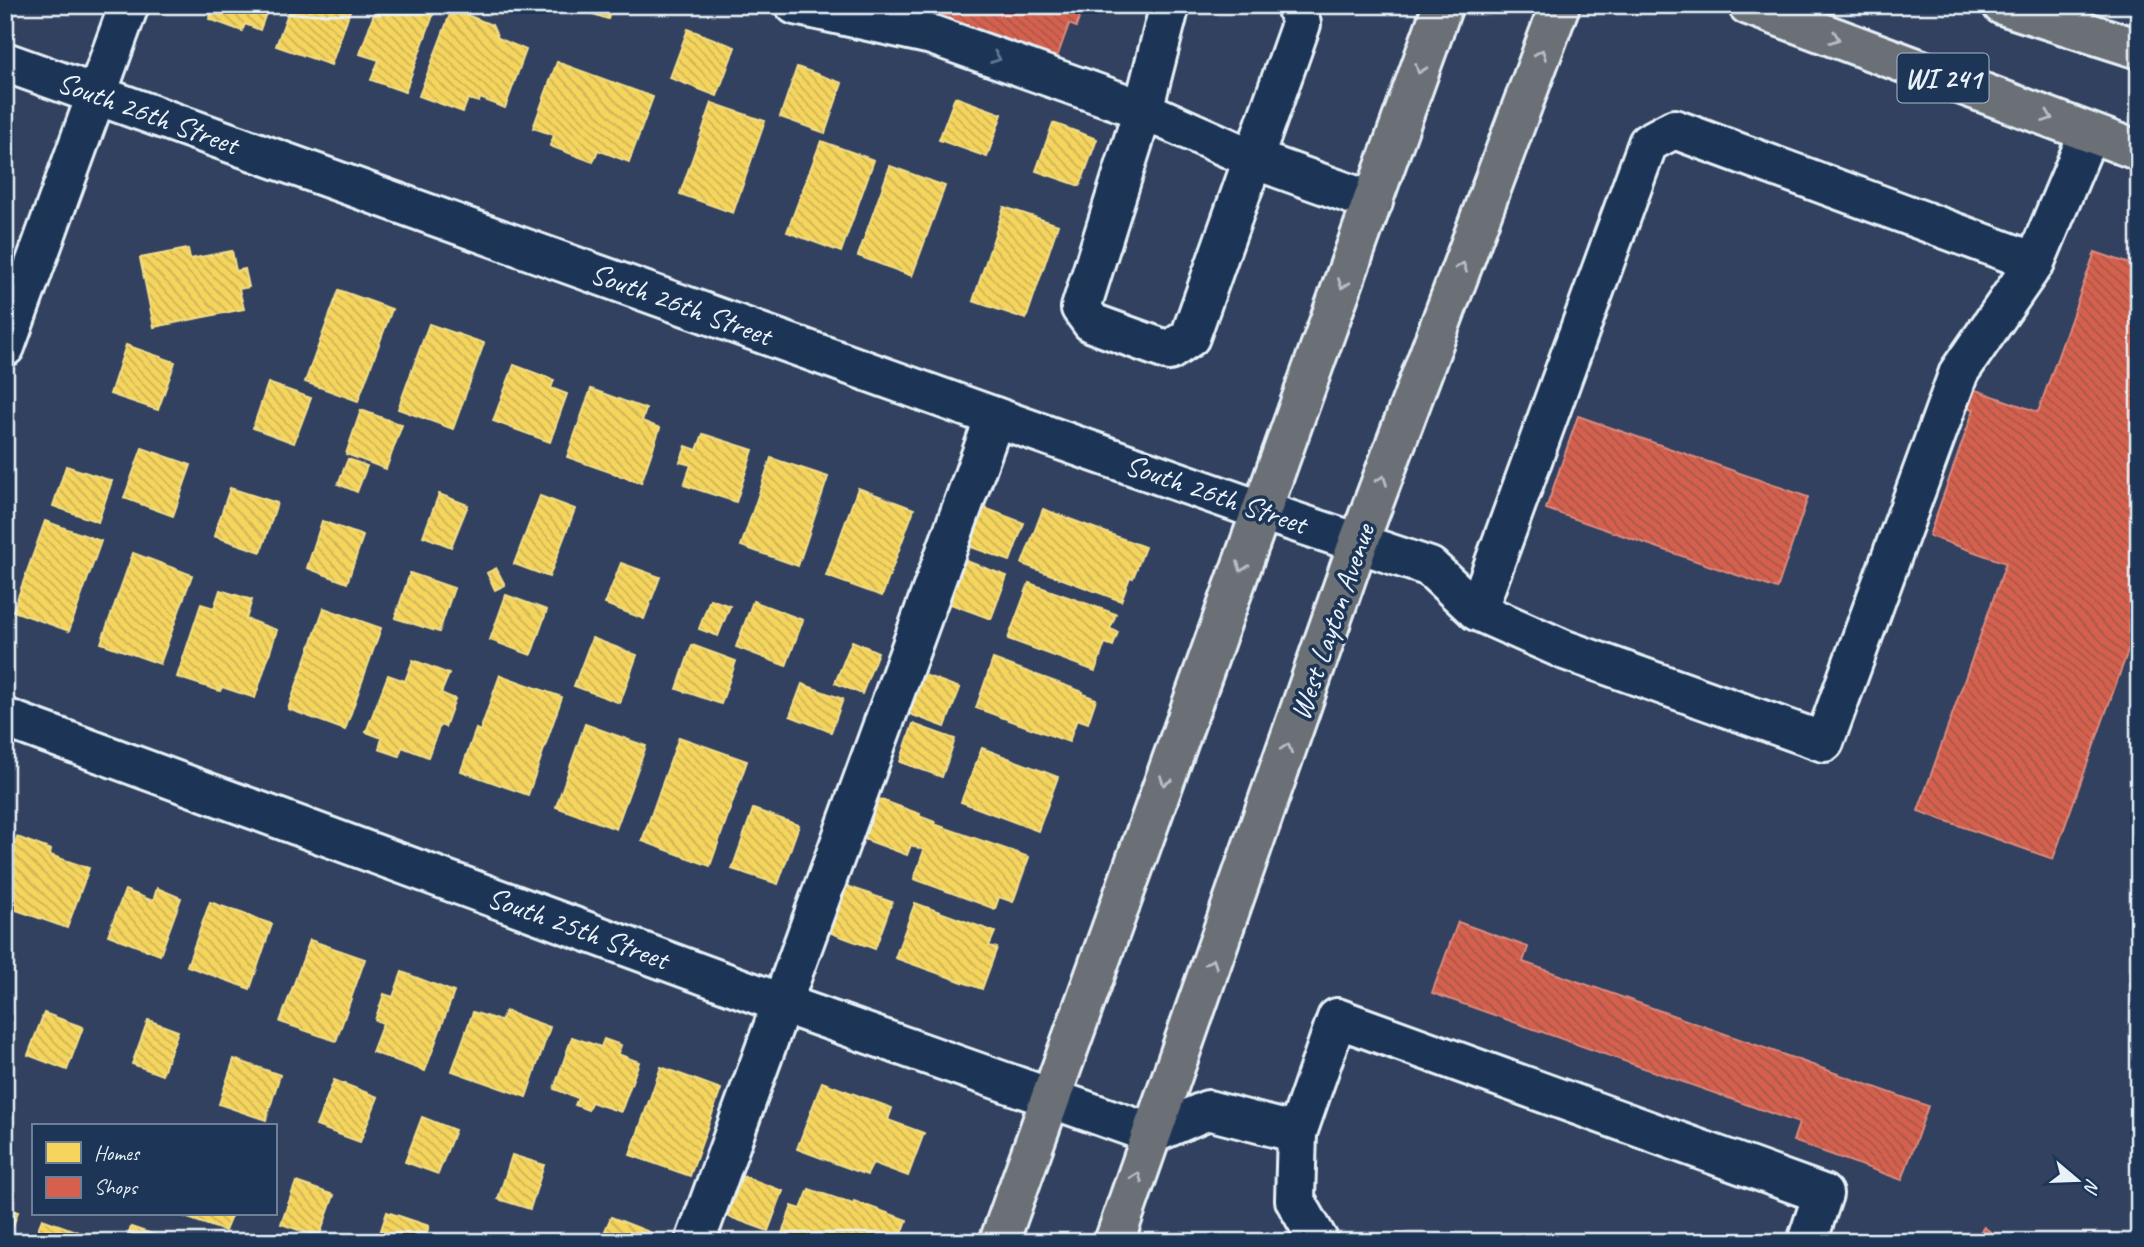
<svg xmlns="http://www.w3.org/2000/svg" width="2144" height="1247" viewBox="0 0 2144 1247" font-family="Caveat,sans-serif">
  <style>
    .homes { fill: url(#homes-back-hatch); stroke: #f2dd8b; stroke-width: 2 }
    .shops { fill: url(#shops-back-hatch); stroke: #db8c80; stroke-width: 2 }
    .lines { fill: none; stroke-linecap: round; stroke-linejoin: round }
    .minor-casing { stroke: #e8f1f8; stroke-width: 44 }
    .major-casing { stroke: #e8f1f8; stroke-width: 44 }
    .minor { stroke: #1d3557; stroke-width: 38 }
    .major { stroke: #6b6f75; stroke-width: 38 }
    .oneway { stroke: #b6bdc4 }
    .oneway2 { stroke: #64778f }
    .labels { text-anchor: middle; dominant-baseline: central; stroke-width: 7; stroke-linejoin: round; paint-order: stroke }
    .shield { fill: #1d3557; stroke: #abb9c8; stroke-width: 2 }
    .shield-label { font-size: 28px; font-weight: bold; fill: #e8f1f8 }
    .street-label { font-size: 30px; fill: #e8f1f8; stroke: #1d3557 }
  </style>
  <defs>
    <pattern id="homes-back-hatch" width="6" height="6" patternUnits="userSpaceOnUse" patternTransform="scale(1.75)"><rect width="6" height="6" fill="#f6d55c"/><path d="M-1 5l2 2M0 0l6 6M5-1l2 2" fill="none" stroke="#cab258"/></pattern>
    <pattern id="shops-back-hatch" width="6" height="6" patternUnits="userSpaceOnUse" patternTransform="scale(1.75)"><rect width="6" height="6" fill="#d6604d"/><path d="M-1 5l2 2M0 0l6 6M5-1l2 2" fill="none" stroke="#a4584c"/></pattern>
  </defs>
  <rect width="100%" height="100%" fill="#31415f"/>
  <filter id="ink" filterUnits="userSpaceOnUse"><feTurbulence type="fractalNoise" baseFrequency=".0143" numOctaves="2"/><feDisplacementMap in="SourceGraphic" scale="14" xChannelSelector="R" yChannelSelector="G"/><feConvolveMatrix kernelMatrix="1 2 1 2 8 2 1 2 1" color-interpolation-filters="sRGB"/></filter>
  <g filter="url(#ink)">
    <g class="homes">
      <path d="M214,5H269L260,30L245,24L242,31L209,19Z"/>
      <path d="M291,5H352L331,65L276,46Z"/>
      <path d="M377,5H404L433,15L405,92L371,80L379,60L360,54Z"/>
      <path d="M566,5H613L608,19Z"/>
      <path d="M452,9L492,25L498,38L526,50L505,108L480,98L479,102L468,99L463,112L419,96Z"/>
      <path d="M688,29L735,47L717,96L670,78Z"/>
      <path d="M557,62L653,97L629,162L598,150L593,162L550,146L554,135L533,128Z"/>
      <path d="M797,67L842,83L825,133L780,117Z"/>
      <path d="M955,97L1002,114L987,157L939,140Z"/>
      <path d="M712,103L765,121L733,213L680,194Z"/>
      <path d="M1053,123L1097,139L1080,186L1036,171Z"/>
      <path d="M821,141L874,160L841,252L787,232Z"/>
      <path d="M890,166L945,186L912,276L858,256Z"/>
      <path d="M1004,207L1058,225L1026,319L973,301Z"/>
      <path d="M188,249L190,259L232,251L236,271L245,269L249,287L239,289L244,309L154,327L140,258Z"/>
      <path d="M339,290L392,309L358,401L305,382Z"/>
      <path d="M429,324L484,343L453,429L398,409Z"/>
      <path d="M126,345L175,362L158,410L110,394Z"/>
      <path d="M514,365L554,380L551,388L567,394L550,442L493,421Z"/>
      <path d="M268,383L311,398L294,443L253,428Z"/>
      <path d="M591,389L646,409L642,421L660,428L641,483L567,457Z"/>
      <path d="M361,410L402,425L386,469L346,454Z"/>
      <path d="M703,434L753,450L736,502L684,485L691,465L680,462L686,446L697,450Z"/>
      <path d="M142,448L191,465L173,516L124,498Z"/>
      <path d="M771,458L828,477L798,566L741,546Z"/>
      <path d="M348,459L367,466L357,492L338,484Z"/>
      <path d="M66,466L112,481L98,522L53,506Z"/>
      <path d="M230,488L277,503L261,552L214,536Z"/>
      <path d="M858,488L914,509L882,596L826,576Z"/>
      <path d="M439,494L468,505L451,547L423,536Z"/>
      <path d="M540,496L575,509L549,577L514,564Z"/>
      <path d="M982,507L1024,523L1010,561L968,546Z"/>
      <path d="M1043,509L1145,547L1133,578L1130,577L1121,601L1022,564Z"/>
      <path d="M45,521L101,541L69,631L13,611Z"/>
      <path d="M322,521L363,536L347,583L307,568Z"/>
      <path d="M133,553L192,575L160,664L101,643Z"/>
      <path d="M961,559L1007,576L991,619L945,602Z"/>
      <path d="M621,563L660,577L644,619L605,604Z"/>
      <path d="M496,568L505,585L495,590L487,573Z"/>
      <path d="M410,573L454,588L439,632L395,618Z"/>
      <path d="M1029,583L1116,614L1110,629L1118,632L1113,646L1105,643L1095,671L1008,639Z"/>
      <path d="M220,590L252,600L246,619L277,630L255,698L222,687L220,691L177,677L201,604L214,608Z"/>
      <path d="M506,595L547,610L531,655L490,640Z"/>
      <path d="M710,599L730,606L718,636L699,629Z"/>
      <path d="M753,601L803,620L786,666L736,647Z"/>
      <path d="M324,608L381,628L345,730L288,709Z"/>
      <path d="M592,638L637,655L620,703L574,686Z"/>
      <path d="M852,641L878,652L862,694L835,683Z"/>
      <path d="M692,645L736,661L721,704L677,689Z"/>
      <path d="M993,659L1083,692V694L1096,699L1088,723L1077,719L1069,742L976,708Z"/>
      <path d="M413,660L449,674L441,693L455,699L445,727L440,725L428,757L402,747L399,756L379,749L382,738L366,732L388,675L405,681Z"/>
      <path d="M919,673L960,688L945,727L904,712Z"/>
      <path d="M500,675L562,697L528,795L461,771L476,729L480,731Z"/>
      <path d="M802,684L843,699L831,732L790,716Z"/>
      <path d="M585,724L646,746L616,829L556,807Z"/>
      <path d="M913,724L955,739L942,777L900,762Z"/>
      <path d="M679,737L747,761L710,866L642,841Z"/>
      <path d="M982,748L1058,777L1038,831L961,802Z"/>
      <path d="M876,798L920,814L919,816L935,822L934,824L1029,857L1013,902L999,897L995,909L914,879L924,850L911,845L907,855L861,838Z"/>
      <path d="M753,809L799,825L778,884L732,869Z"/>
      <path d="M17,837L51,850L50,855L89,868L67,928L5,906V871Z"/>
      <path d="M847,886L892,902L875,949L831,933Z"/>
      <path d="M157,888L181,898L160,955L108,935L125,890L153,901Z"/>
      <path d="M210,902L272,924L250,989L187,966Z"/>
      <path d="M915,903L995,932L989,946L997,948L982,989L895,958Z"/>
      <path d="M310,940L365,959L336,1041L280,1022Z"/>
      <path d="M402,972L454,992L425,1071L372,1052L383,1023L375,1020L384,994L393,997Z"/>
      <path d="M505,1011L550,1027L526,1097L452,1071L473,1012L501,1021Z"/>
      <path d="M44,1013L83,1027L67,1070L28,1055Z"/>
      <path d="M148,1020L178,1031L162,1075L132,1064Z"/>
      <path d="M572,1037L601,1047L604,1039L621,1045L618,1054L639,1062L621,1112L591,1102L588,1110L575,1105L578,1098L554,1089Z"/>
      <path d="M234,1059L280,1075L266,1120L219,1104Z"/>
      <path d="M661,1067L721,1089L690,1176L630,1155Z"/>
      <path d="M334,1080L378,1097L360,1142L316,1126Z"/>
      <path d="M822,1082L892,1108L888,1120L924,1133L908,1176L873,1163L867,1175L797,1149Z"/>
      <path d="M422,1117L455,1130L438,1174L405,1162Z"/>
      <path d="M512,1155L544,1165L530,1209L498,1199Z"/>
      <path d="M743,1176L783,1191L768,1231L727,1216Z"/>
      <path d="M296,1182L334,1195L319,1237L281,1224Z"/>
      <path d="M809,1189L853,1204L854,1201L907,1220L899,1242H797L781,1236L792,1206L801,1209Z"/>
      <path d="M5,1208L18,1212L7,1242H5Z"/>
      <path d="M387,1212L429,1226L424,1242H377Z"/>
      <path d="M182,1214H232L225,1231L182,1216Z"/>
      <path d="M611,1217L652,1233L649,1242H600Z"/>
      <path d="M42,1219L106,1242H33Z"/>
      <path d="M131,1227L161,1237L159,1242H126Z"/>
    </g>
    <g class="shops">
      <path d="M908,5H1084L1076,27L1069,24L1056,60Z"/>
      <path d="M2095,252L2139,267V620L2053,859L1918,811L2006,563L1929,536L1974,409L1966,407L1973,389L2038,412Z"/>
      <path d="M1578,416L1808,497L1777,589L1546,509Z"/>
      <path d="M1458,922L1528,947L1523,962L1928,1106L1902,1180L1793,1141L1799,1123L1432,993Z"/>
      <path d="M1984,1227L2003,1242H1973Z"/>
    </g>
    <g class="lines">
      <defs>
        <g id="minor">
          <path d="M795,5L932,35L1143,110L1170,5"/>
          <path d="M1296,5L1301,24L1190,337L1169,351L1092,323L1081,308L1143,110L1253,159L1373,202"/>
          <path d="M5,62L995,417L1262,511L1430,567L1477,611L1648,143L1674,129L2035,262"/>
          <path d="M5,347L129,5"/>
          <path d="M1477,611L1565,650L1824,742L1959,372L2035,262L2089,133"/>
          <path d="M5,718L781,1003L1152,1134L1208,1110L1297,1133L1337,1018L1823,1194L1807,1242"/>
          <path d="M1297,1133L1295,1200L1319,1242"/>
          <path d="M695,1242L995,417"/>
        </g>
        <g id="major">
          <path d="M1748,5L2139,151"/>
          <path d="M2002,5L2139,49"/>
          <path d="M999,1242L1443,5"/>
          <path d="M1114,1242L1358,544L1560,5"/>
        </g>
      </defs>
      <use href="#minor" class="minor-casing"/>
      <use href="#major" class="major-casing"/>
      <use href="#minor" class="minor"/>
      <use href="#major" class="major"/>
    </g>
    <defs><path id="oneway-chevron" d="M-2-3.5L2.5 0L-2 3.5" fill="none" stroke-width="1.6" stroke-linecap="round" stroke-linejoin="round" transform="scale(1.75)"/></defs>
    <g class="oneway">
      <use href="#oneway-chevron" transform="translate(1835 38) rotate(20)"/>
      <use href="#oneway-chevron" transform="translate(1541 54) rotate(-69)"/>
      <use href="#oneway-chevron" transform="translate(1420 69) rotate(110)"/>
      <use href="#oneway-chevron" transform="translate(2048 117) rotate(20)"/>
      <use href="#oneway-chevron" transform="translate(1462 267) rotate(-70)"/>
      <use href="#oneway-chevron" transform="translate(1343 284) rotate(110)"/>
      <use href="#oneway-chevron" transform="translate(1382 480) rotate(-70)"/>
      <use href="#oneway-chevron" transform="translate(1242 567) rotate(110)"/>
      <use href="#oneway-chevron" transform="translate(1287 748) rotate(-71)"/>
      <use href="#oneway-chevron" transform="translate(1165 781) rotate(110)"/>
      <use href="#oneway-chevron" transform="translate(1212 963) rotate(-71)"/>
      <use href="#oneway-chevron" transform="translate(1137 1177) rotate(-70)"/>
    </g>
    <use class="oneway2" href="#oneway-chevron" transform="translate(996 58) rotate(20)"/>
  </g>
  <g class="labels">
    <rect class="shield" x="1897.5" y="53.5" width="91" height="49" rx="5"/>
    <g class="shield-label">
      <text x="1943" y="78">WI 241</text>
    </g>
    <g class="street-label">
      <text transform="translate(148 113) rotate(20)">South 26th Street</text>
      <text transform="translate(681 304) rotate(20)">South 26th Street</text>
      <text transform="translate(1216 494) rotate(19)">South 26th Street</text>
      <text transform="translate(1332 622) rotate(-71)">West Layton Avenue</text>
      <text transform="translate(578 928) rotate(20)">South 25th Street</text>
    </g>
  </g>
  <rect width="2144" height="1247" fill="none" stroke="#1d3557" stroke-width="28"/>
  <rect x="14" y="14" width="2116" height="1219" fill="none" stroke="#e8f1f8" stroke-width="2.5" filter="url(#ink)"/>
  <rect x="32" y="1124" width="245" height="91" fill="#1d3557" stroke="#6e8097" stroke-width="2"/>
  <rect x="46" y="1142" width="35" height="21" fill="#f6d55c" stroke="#6e8097" stroke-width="2"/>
  <text x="94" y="1160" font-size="21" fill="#e8f1f8">Homes</text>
  <rect x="46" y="1177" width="35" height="21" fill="#d6604d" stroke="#6e8097" stroke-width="2"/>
  <text x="94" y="1194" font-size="21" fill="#e8f1f8">Shops</text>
  <g transform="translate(2077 1180) rotate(109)" stroke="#1d3557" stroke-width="5" paint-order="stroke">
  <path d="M0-5L12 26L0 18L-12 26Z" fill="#e8f1f8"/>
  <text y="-10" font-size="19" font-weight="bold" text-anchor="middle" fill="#e8f1f8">N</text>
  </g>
</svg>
